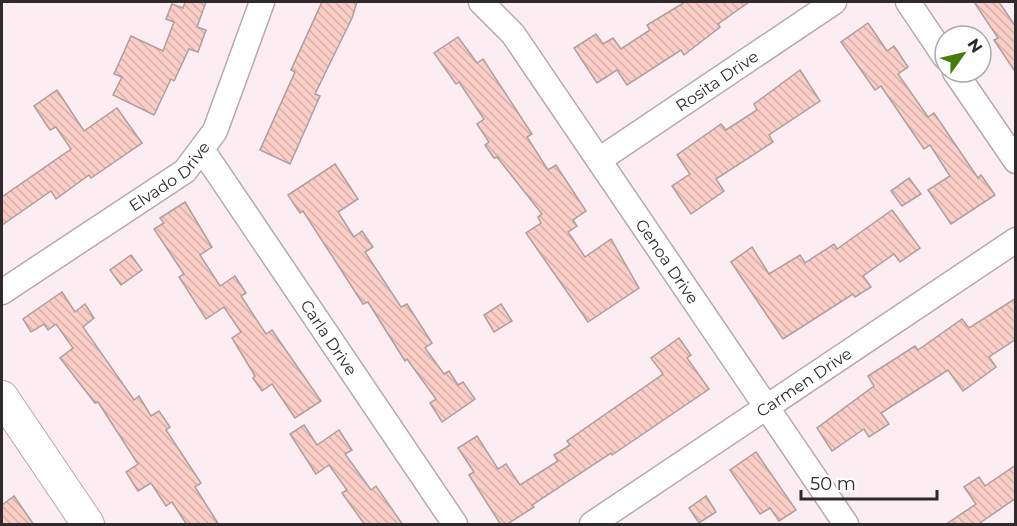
<svg xmlns="http://www.w3.org/2000/svg" width="1017" height="526" viewBox="0 0 1017 526" font-family="Montserrat,sans-serif">
  <style>
    .building { fill: url(#building-back-hatch); stroke: #ad9f9e; stroke-width: 1.5 }
    .lines { fill: none; stroke-linecap: round; stroke-linejoin: round }
    .minor-casing { stroke: #b7aaad; stroke-width: 27 }
    .major-casing { stroke: #b7aaad; stroke-width: 34 }
    .minor { stroke: #fff; stroke-width: 24 }
    .major { stroke: #fff; stroke-width: 32 }
    .labels { text-anchor: middle; dominant-baseline: central; stroke-width: 4.5; stroke-linejoin: round; paint-order: stroke }
    .street-label { font-size: 16px; fill: #2f2a2b; stroke: #fefefe }
  </style>
  <defs>
    <pattern id="building-back-hatch" width="6" height="6" patternUnits="userSpaceOnUse" patternTransform="scale(1.5)"><rect width="6" height="6" fill="#facdc7"/><path d="M-1 5l2 2M0 0l6 6M5-1l2 2" fill="none" stroke="#d7b0ab"/></pattern>
  </defs>
  <rect width="100%" height="100%" fill="#fbedf1"/>
  <g class="building">
    <path d="M185,2H206L197,27L206,30L198,52L189,49L174,81L171,79L154,115L113,95L122,77L114,74L131,36L163,51L174,22L166,19L172,4L183,8Z"/>
    <path d="M322,2H357L352,18L315,94L320,96L290,164L260,150L295,72L291,70Z"/>
    <path d="M685,2H749L718,24L720,27L684,55L681,50L627,85L617,70L597,83L574,48L596,34L603,44L613,38L621,49L650,30L647,25Z"/>
    <path d="M974,2H999L1016,27V73L994,40L998,38Z"/>
    <path d="M868,23L887,51L894,46L908,67L898,74L928,117L934,113L978,178L981,175L995,195L951,224L928,190L950,176L930,145L924,149L881,86L875,90L841,42Z"/>
    <path d="M458,37L477,63L483,59L532,134L527,137L548,170L556,165L586,211L573,220L577,226L568,232L585,257L611,239L639,288L588,322L526,233L541,223L538,217L542,214L497,157L494,158L485,145L489,142L477,124L484,119L459,82L456,84L434,53Z"/>
    <path d="M800,70L820,101L769,135L773,142L716,179L724,191L691,214L672,186L690,174L677,155L721,124L726,130L757,110L754,104Z"/>
    <path d="M57,90L84,131L117,108L142,143L91,178L89,175L56,199L51,191L2,225V197L71,149L56,127L50,130L34,106Z"/>
    <path d="M335,164L358,199L338,212L354,237L362,231L373,247L365,252L401,307L407,304L432,343L425,348L444,374L449,371L458,385L463,382L475,399L442,422L430,403L436,399L407,359L405,361L368,302L363,304L303,211L300,213L288,195Z"/>
    <path d="M909,178L921,194L902,206L891,191Z"/>
    <path d="M185,202L212,247L200,255L220,286L235,276L246,293L241,296L266,334L272,330L321,401L295,418L272,384L262,391L253,378L255,376L232,338L241,332L224,307L206,319L179,277L184,274L154,229L164,223L160,218Z"/>
    <path d="M892,210L920,248L900,262L894,254L863,276L871,287L855,297L853,294L783,339L731,262L752,247L769,274L800,255L805,263L834,244L837,249Z"/>
    <path d="M131,255L142,270L121,285L110,270Z"/>
    <path d="M62,292L75,312L85,304L94,318L83,327L134,400L139,396L151,416L159,411L170,427L166,430L201,483L195,487L219,525H187L172,502L166,506L151,483L138,491L126,472L138,464L98,402L95,403L60,358L73,348L56,324L48,330L44,324L31,332L23,319Z"/>
    <path d="M1016,298V339L989,357L996,367L963,391L948,370L881,413L889,424L869,437L864,429L832,451L817,428L874,386L868,376L915,346L918,350L962,319L969,328Z"/>
    <path d="M501,304L512,321L494,332L484,315Z"/>
    <path d="M679,338L691,355L687,358L709,389L612,455L611,453L532,505L534,507L506,525H501L469,475L474,472L458,448L477,436L498,469L506,464L520,485L558,461L554,455L570,445L567,441L663,374L651,358Z"/>
    <path d="M304,425L317,445L339,430L352,450L345,454L371,490L376,486L403,525H365L342,493L347,490L329,465L316,474L290,434Z"/>
    <path d="M756,452L796,510L779,521L770,508L760,514L730,470Z"/>
    <path d="M1016,465V498L977,525H945L976,504L964,487L979,477L985,486Z"/>
    <path d="M14,496L34,525H2V505Z"/>
    <path d="M706,496L716,512L699,523L689,508Z"/>
  </g>
  <g class="lines">
    <defs>
      <g id="minor">
        <path id="s1" d="M481,2L513,34L846,524"/>
        <path d="M908,2L945,57"/>
        <path d="M955,72L1016,161"/>
        <path id="s2" d="M203,151L455,524"/>
        <path id="s3" d="M599,160L834,2"/>
        <path id="s4" d="M2,292L185,171L215,131L262,2"/>
        <path id="s5" d="M592,524L1016,240"/>
      </g>
      <path id="major" d="M2,397L88,524"/>
    </defs>
    <use href="#minor" class="minor-casing"/>
    <use href="#major" class="major-casing"/>
    <use href="#minor" class="minor"/>
    <use href="#major" class="major"/>
  </g>
  <g class="labels">
    <g class="street-label">
      <text stroke="none"><textPath href="#s3" startOffset="142">Rosita Drive</textPath></text>
      <text stroke="none"><textPath href="#s4" startOffset="204">Elvado Drive</textPath></text>
      <text stroke="none"><textPath href="#s1" startOffset="320">Genoa Drive</textPath></text>
      <text stroke="none"><textPath href="#s2" startOffset="225">Carla Drive</textPath></text>
      <text stroke="none"><textPath href="#s5" startOffset="255">Carmen Drive</textPath></text>
    </g>
  </g>
  <rect width="1017" height="526" fill="none" stroke="#2f2a2b" stroke-width="6"/>
  <g transform="translate(963 54) rotate(56)"><circle r="28" fill="#fefefe" stroke="#aba9aa" stroke-width="1.5"/>
  <path d="M0-4.5L10 22L0 15L-10 22Z" fill="#477b0a"/>
  <text y="-9" font-size="16" font-weight="bold" text-anchor="middle" fill="#2f2a2b">N</text>
  </g>
  <path d="M801 490v9h136v-9" fill="none" stroke="#2f2a2b" stroke-width="3"/>
  <text x="810" y="490" font-size="18" fill="#2f2a2b" stroke="#fefefe" stroke-width="4.5" paint-order="stroke">50 m</text>
</svg>
